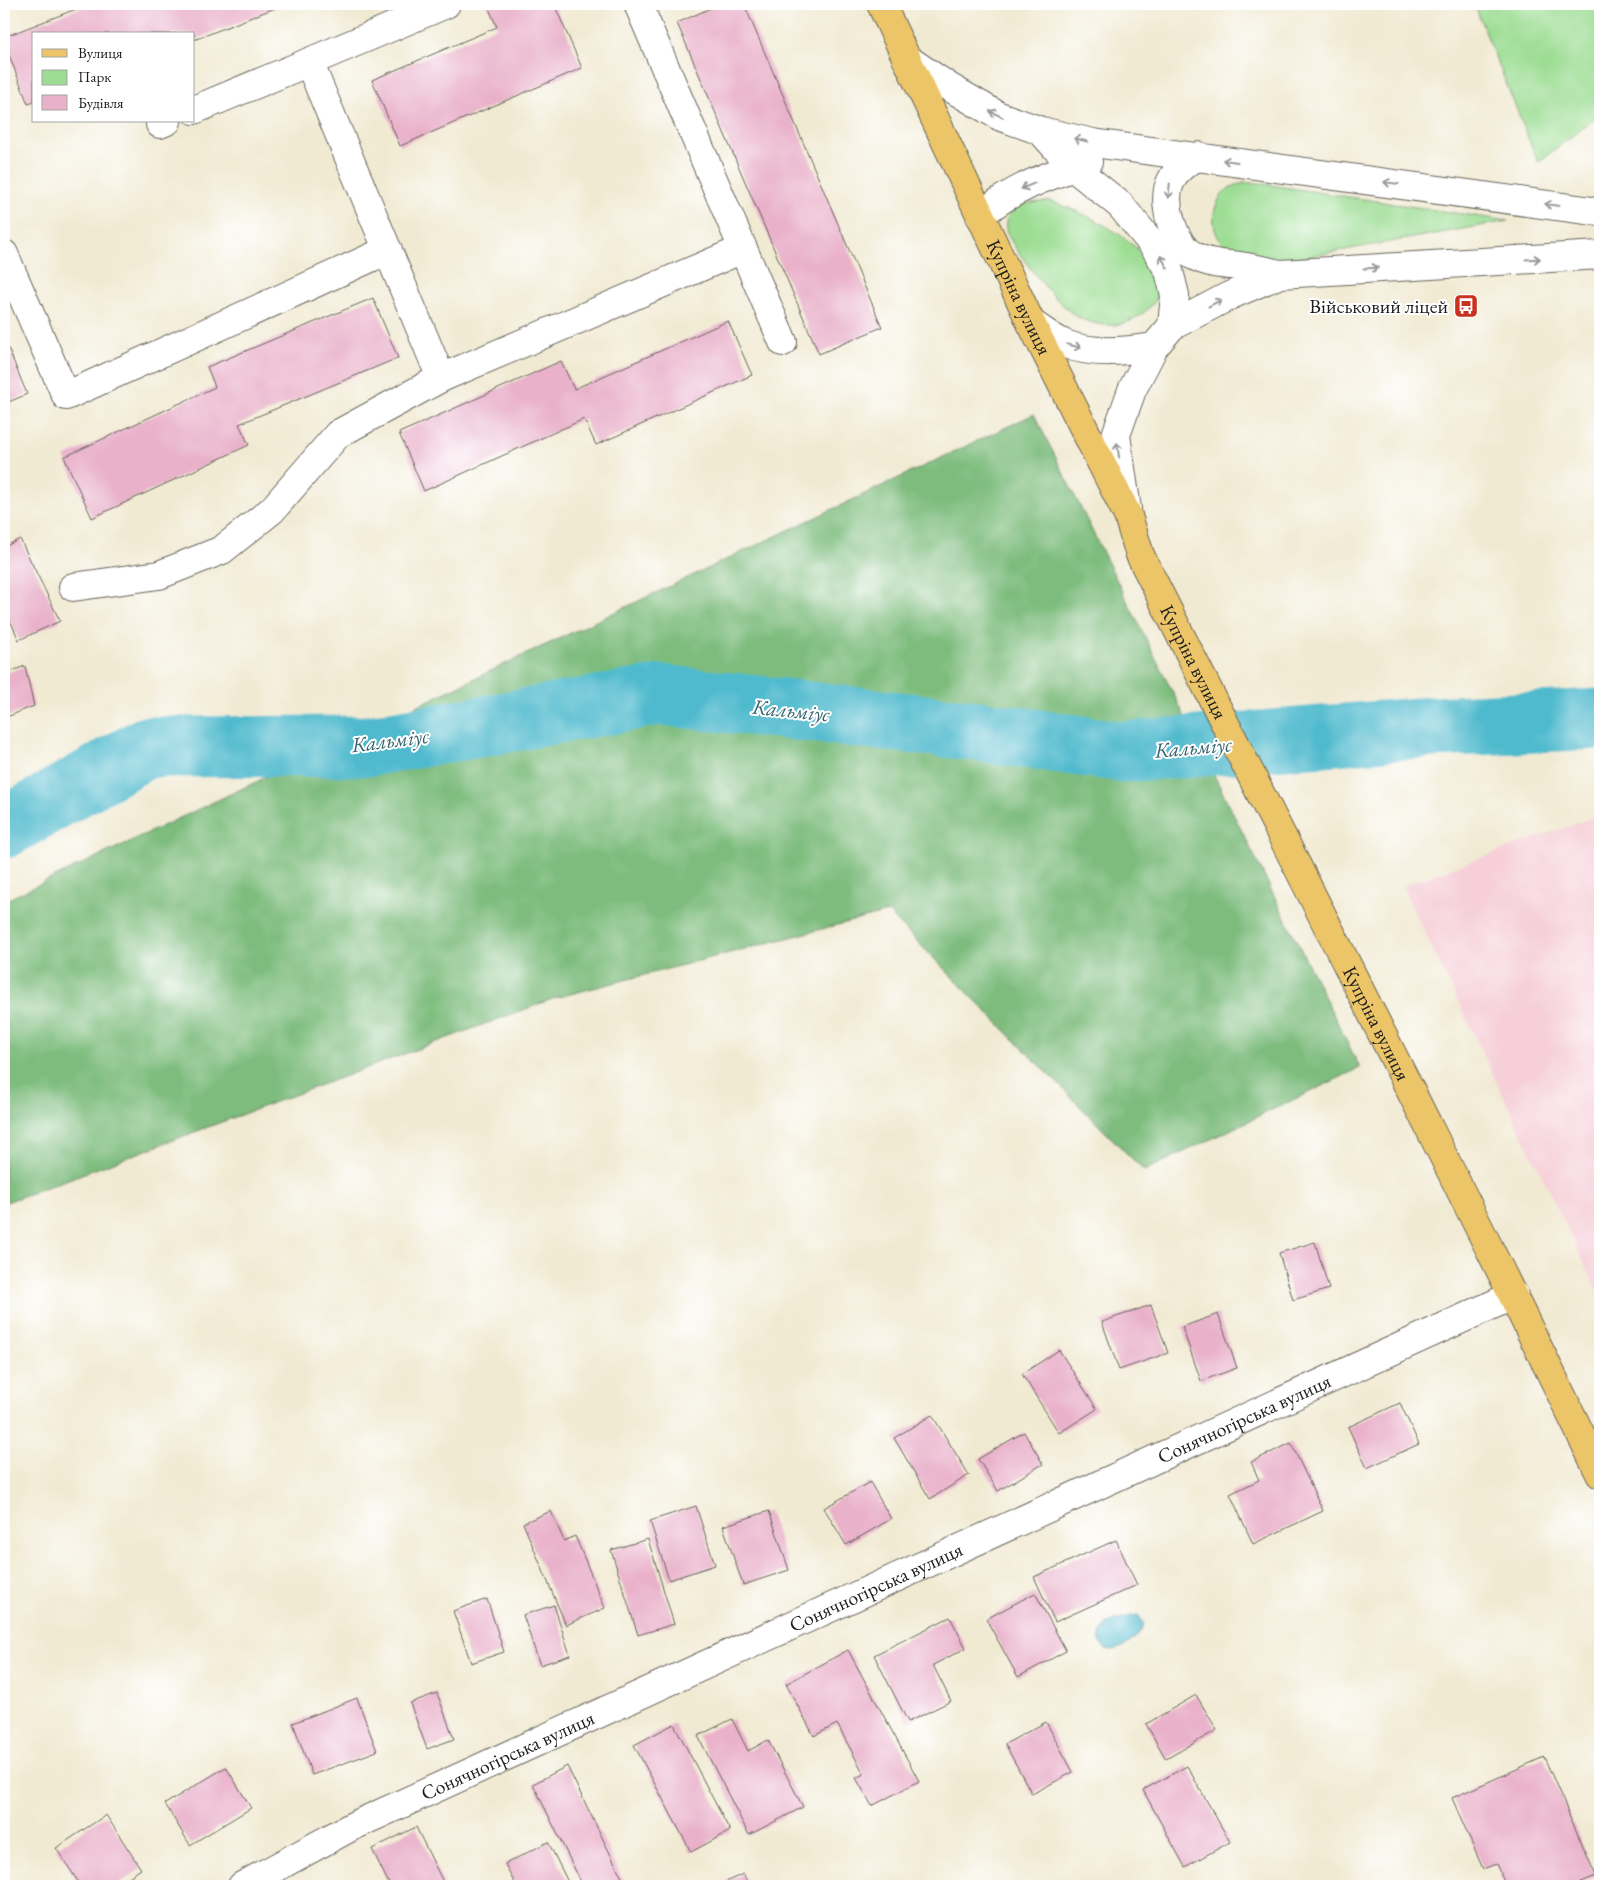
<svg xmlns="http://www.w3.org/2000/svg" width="1604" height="1890" viewBox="0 0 1604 1890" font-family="'EB Garamond',serif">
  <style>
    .built { fill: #f6cfd8 }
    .green { fill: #9cdd93; stroke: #5c7c58 }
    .forest { fill: #7dbc7d; stroke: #4c6c4c }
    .water { fill: #50bacd; stroke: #366b74 }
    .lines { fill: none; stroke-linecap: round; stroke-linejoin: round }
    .river { stroke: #50bacd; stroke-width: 61 }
    .building { fill: #e9b1ca }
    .minor-casing { stroke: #67645c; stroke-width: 30 }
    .major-casing { stroke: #67645c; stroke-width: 30 }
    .minor { stroke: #fff; stroke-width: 28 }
    .major { stroke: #ecc569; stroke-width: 28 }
    .oneway { stroke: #999 }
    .labels { text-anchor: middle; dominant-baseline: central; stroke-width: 4; stroke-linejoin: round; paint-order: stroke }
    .street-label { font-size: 20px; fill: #1c1c1c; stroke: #fff }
    .poi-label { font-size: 20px; fill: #1c1c1c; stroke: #fff; text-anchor: end }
    .water-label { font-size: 21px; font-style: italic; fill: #33636c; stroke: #fff }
  </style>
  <rect width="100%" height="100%" fill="#fff"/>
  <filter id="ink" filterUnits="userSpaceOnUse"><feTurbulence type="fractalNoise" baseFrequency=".02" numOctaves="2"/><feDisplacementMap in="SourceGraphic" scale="10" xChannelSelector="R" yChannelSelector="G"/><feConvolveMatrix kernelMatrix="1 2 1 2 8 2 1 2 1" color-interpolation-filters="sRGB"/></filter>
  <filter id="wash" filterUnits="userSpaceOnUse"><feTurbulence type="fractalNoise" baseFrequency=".0096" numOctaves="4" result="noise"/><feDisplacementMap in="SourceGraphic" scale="20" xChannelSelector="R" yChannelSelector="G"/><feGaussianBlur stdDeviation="1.12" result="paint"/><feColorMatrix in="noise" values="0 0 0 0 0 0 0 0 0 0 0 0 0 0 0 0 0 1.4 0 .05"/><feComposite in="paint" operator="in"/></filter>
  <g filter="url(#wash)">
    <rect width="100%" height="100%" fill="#f1ead3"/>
    <path class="built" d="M1600,815V1296L1402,886Z"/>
    <g class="green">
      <path d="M1474,4H1600V115L1538,162Z"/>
      <path d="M1244,183H1257L1508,221L1271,263C1262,262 1252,263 1244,260C1213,249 1202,210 1229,188C1233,186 1239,184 1244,183Z"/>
      <path d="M1049,201C1084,212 1147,241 1158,280C1160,285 1159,291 1159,296C1139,324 1112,333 1080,318C1061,310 1017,254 1008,235C1005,229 1005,222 1008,216C1014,202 1036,203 1049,201Z"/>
    </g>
    <path class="forest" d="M1034,414L1360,1068L1144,1171L888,912L555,998L4,1203V901Z"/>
    <path class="water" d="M1138,1615L1144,1623C1142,1636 1116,1658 1103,1647C1100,1644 1099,1640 1100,1636C1103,1620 1124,1617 1138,1615Z"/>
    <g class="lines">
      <path class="river" d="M4,828L147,747L369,746L661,695L978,731L1124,752L1432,727L1600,719"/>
    </g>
    <g id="blocks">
      <g class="building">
        <path d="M89,4H285L194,40V34H34V102L28,104L4,42V37Z"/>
        <path d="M487,4H554L582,68L400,146L372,80L497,27Z"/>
        <path d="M720,4H744L882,327L819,354L677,23Z"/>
        <path d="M920,4H933L922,8Z"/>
        <path d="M373,298L398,358L239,424L249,445L92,518L64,457L215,387L207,367Z"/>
        <path d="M728,321L752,375L596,445L584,419L424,491L399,433L561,361L574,389Z"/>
        <path d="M4,338L27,394L4,404Z"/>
        <path d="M20,539L60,621L19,640L4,607V547Z"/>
        <path d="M25,666L34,706L4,718V674Z"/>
        <path d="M1315,1242L1329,1289L1293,1300L1279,1253Z"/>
        <path d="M1151,1305L1168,1353L1119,1370L1102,1322Z"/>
        <path d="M1218,1314L1237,1368L1201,1381L1182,1327Z"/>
        <path d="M1059,1350L1097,1409L1059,1433L1022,1374Z"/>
        <path d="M1400,1403L1419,1444L1367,1468L1348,1427Z"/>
        <path d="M932,1415L969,1475L930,1499L894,1438Z"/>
        <path d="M1024,1432L1043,1464L998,1491L978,1459Z"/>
        <path d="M1291,1443L1323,1511L1253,1544L1230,1494L1259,1480L1251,1462Z"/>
        <path d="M870,1482L891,1519L846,1545L824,1508Z"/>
        <path d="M696,1506L715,1565L669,1580L650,1521Z"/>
        <path d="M551,1511L564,1541L575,1536L605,1608L566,1625L523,1523Z"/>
        <path d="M769,1511L789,1570L743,1585L723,1526Z"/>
        <path d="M648,1539L674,1624L638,1635L611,1550Z"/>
        <path d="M1116,1540L1137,1585L1055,1622L1034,1577Z"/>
        <path d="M1035,1593L1066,1651L1018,1677L986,1619Z"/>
        <path d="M487,1599L504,1652L471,1663L453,1611Z"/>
        <path d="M554,1605L570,1655L540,1665L523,1615Z"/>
        <path d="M950,1617L966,1648L933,1665L951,1701L908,1722L874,1655Z"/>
        <path d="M848,1650L919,1781L872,1806L856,1778L864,1774L837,1724L814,1736L786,1684Z"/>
        <path d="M437,1693L454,1739L427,1749L410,1703Z"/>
        <path d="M1196,1695L1217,1730L1166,1759L1146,1724Z"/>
        <path d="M357,1698L377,1751L312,1775L293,1723Z"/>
        <path d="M732,1719L748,1751L768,1740L803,1807L749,1835L698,1736Z"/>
        <path d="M1046,1722L1073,1772L1032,1794L1005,1744Z"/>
        <path d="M674,1724L730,1831L691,1852L634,1745Z"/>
        <path d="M1544,1757L1596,1876L1572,1886H1506L1496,1864L1483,1869L1452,1798Z"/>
        <path d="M567,1766L626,1886H583L533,1784Z"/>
        <path d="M1187,1766L1230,1842L1185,1867L1143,1790Z"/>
        <path d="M226,1767L251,1808L190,1845L165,1804Z"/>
        <path d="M106,1815L141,1869L115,1886H81L56,1848Z"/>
        <path d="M416,1827L445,1886H390L372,1849Z"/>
        <path d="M548,1842L570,1886H516L505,1864Z"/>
        <path d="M743,1874L749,1886H717Z"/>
      </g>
    </g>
  </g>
  <g filter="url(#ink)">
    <use href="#blocks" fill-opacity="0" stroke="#67645c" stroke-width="1"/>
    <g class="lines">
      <defs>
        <g id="minor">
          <path d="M638,4L783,342"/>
          <path d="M906,58L949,87L999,116L1041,131L1093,143L1600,212"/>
          <path d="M309,62L446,4"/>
          <path d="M194,110L309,62L441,378"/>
          <path d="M160,124L167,121"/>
          <path d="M1041,131L1073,167L1120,205L1154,246L1169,271L1175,295L1172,326"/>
          <path d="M1199,156C1186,163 1177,168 1171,181C1160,201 1174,246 1194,256C1209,264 1223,264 1239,266C1253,268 1267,271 1280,274"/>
          <path d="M980,216C1010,189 1050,175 1088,162"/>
          <path d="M4,254L66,396L388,250"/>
          <path d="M1031,323C1042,330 1053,339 1065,344C1093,355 1125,351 1154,347"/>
          <path d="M1127,509L1116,435L1132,390L1154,347L1172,326L1229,296L1280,274L1600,255"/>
          <path d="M73,587L159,575L222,550L272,510L338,434L441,378L743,249"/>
          <path id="s1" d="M242,1886L351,1827L1514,1295"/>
        </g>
        <g id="major">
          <path id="s2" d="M881,4L1031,323L1128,516L1140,555C1294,861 1451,1166 1600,1474"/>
        </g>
      </defs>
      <use href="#minor" class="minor-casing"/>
      <use href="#major" class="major-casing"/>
      <use href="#minor" class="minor"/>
      <use href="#major" class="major"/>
    </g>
    <defs><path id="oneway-shaft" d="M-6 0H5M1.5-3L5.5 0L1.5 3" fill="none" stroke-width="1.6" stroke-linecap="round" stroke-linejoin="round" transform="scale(1.25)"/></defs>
    <g class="oneway">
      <use href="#oneway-shaft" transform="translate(996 114) rotate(-153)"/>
      <use href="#oneway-shaft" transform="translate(1081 140) rotate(-167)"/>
      <use href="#oneway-shaft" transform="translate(1230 161) rotate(-172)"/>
      <use href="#oneway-shaft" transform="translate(1391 183) rotate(-172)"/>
      <use href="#oneway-shaft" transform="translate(1028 186) rotate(157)"/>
      <use href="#oneway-shaft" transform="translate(1169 191) rotate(96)"/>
      <use href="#oneway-shaft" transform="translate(1552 205) rotate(-172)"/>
      <use href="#oneway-shaft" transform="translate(1533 259) rotate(-3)"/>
      <use href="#oneway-shaft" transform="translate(1164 262) rotate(-120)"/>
      <use href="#oneway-shaft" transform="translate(1371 268) rotate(-3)"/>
      <use href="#oneway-shaft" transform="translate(1215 303) rotate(-28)"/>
      <use href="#oneway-shaft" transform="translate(1074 346) rotate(13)"/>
      <use href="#oneway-shaft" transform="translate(1118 450) rotate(-99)"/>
    </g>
  </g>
  <defs>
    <symbol id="bus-square" viewBox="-11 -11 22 22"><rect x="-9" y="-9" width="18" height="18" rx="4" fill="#c8321e" stroke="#fff"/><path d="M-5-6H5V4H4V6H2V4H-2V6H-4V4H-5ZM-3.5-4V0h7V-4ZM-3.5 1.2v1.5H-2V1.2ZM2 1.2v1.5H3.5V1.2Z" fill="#fff"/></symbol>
  </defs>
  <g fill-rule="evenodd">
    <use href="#bus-square" x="1452" y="292" width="28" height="28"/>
  </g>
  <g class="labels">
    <g class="street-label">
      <text stroke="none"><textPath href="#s2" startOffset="324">Купріна вулиця</textPath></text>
      <text stroke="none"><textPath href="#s2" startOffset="729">Купріна вулиця</textPath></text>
      <text stroke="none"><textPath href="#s2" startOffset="1134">Купріна вулиця</textPath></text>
      <text stroke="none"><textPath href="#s1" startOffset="1106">Сонячногірська вулиця</textPath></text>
      <text stroke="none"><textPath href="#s1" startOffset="701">Сонячногірська вулиця</textPath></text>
      <text stroke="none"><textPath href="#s1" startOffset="296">Сонячногірська вулиця</textPath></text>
    </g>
    <g class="poi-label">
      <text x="1448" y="306">Військовий ліцей</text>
    </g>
    <g class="water-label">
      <text transform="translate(791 710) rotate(6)">Кальміус</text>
      <text transform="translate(390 740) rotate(-7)">Кальміус</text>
      <text transform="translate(1193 747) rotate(-5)">Кальміус</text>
    </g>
  </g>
  <rect width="1604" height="1890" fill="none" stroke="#fff" stroke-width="20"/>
  <rect x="32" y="32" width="162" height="90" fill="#ffffff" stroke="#a4a4a4"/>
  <rect x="42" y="49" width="25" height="8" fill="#ecc569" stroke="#a4a4a4"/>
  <text x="78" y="58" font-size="15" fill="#1c1c1c">Вулиця</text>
  <rect x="42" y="70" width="25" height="15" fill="#9cdd93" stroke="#a4a4a4"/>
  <text x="78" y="82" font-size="15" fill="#1c1c1c">Парк</text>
  <rect x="42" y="95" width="25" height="15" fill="#e9b1ca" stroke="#a4a4a4"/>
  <text x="78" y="108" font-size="15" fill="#1c1c1c">Будівля</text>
</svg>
